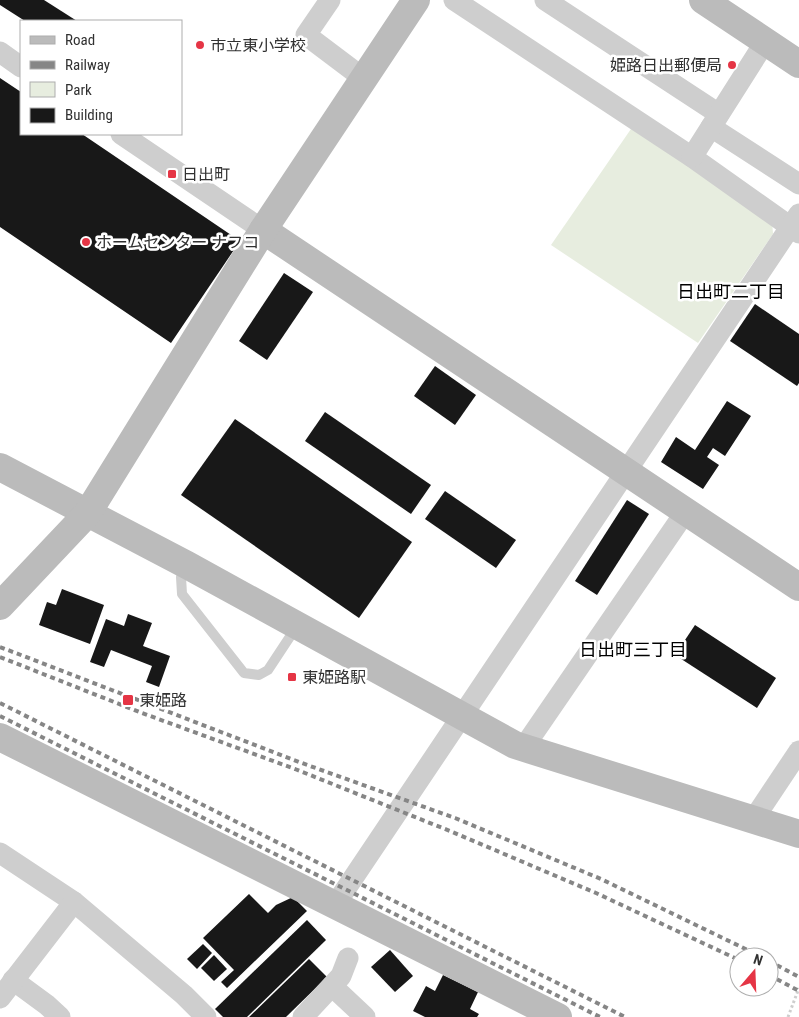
<svg xmlns="http://www.w3.org/2000/svg" width="799" height="1017" viewBox="0 0 799 1017" font-family="'Roboto Condensed','Noto Sans JP',sans-serif">
  <style>
    .green { fill: #e7eddf }
    .building { fill: #181818 }
    .lines { fill: none; stroke-linecap: round; stroke-linejoin: round }
    .path { stroke: #cecece; stroke-width: 3; stroke-dasharray: 2.5 2.5; stroke-linecap: butt }
    .lane { stroke: #cecece; stroke-width: 10 }
    .street { stroke: #cecece; stroke-width: 21 }
    .secondary { stroke: #bbb; stroke-width: 28 }
    .rail { stroke: #868686; stroke-width: 4; stroke-dasharray: 5 4; stroke-linecap: butt }
    .poi-dot { fill: #e53545; stroke: #fff; stroke-width: 2 }
    .labels { text-anchor: middle; dominant-baseline: central; stroke-width: 5; stroke-linejoin: round; paint-order: stroke }
    .poi-label { font-size: 16px; fill: #313131; stroke: #fff; text-anchor: start }
    .neighbourhood-label { font-size: 18px; fill: #000; stroke: #fff }
  </style>
  <rect width="100%" height="100%" fill="#fff"/>
  <path class="green" d="M633,126L772,220L773,234L698,343L551,245Z"/>
  <g class="building">
    <path d="M0,0H44L77,21H25L0,5Z"/>
    <path d="M0,78L21,92V134H82L240,241L171,343L0,227Z"/>
    <path d="M284,273L313,292L267,360L239,341Z"/>
    <path d="M755,304L799,334V383L797,386L730,341Z"/>
    <path d="M435,366L476,395L455,425L414,396Z"/>
    <path d="M727,401L751,416L725,456L713,448L707,457L719,465L703,489L661,462L676,437L695,450Z"/>
    <path d="M325,412L431,485L411,514L305,441Z"/>
    <path d="M235,419L412,542L359,618L181,495Z"/>
    <path d="M445,491L516,540L496,568L425,519Z"/>
    <path d="M627,500L649,514L597,595L575,581Z"/>
    <path d="M62,589L104,605L90,644L39,625L47,602L56,605Z"/>
    <path d="M128,614L152,623L143,646L170,656L159,687L146,682L152,666L111,650L104,667L90,662L106,619L124,626Z"/>
    <path d="M695,625L776,678L757,708L675,655Z"/>
    <path d="M249,894L268,913L276,905L293,897L307,911L227,988L221,982L234,970L203,938Z"/>
    <path d="M307,920L326,940L247,1017H223L215,1009Z"/>
    <path d="M203,944L212,953L197,969L187,959Z"/>
    <path d="M390,950L413,976L395,992L371,967Z"/>
    <path d="M214,955L227,969L214,981L201,968Z"/>
    <path d="M309,959L327,977L286,1017H249Z"/>
    <path d="M443,975L478,992L470,1009L479,1014L477,1017H425L413,1011L426,986L435,991Z"/>
  </g>
  <g class="lines">
    <path class="path" d="M788,1017L799,988"/>
    <path class="lane" d="M186,566L181,577L182,594L244,673L259,675L268,670L297,626"/>
    <g class="street">
      <path d="M330,0L306,35L363,78"/>
      <path d="M454,0L692,157L799,233"/>
      <path d="M545,0L719,114"/>
      <path d="M0,52L21,67"/>
      <path d="M711,127L799,184"/>
      <path d="M121,134L263,230"/>
      <path d="M692,157L765,42"/>
      <path d="M524,747L686,511"/>
      <path d="M753,820L799,751"/>
      <path d="M0,853L74,902L184,995L206,1017"/>
      <path d="M335,905L799,214"/>
      <path d="M13,980L47,1005L60,1017"/>
      <path d="M332,986L365,1017"/>
      <path d="M0,998L74,902"/>
      <path d="M303,1017L341,976L348,958"/>
    </g>
    <g class="secondary">
      <path d="M703,0L799,64"/>
      <path d="M263,230L799,587"/>
      <path d="M0,467L187,565L515,745L799,834"/>
      <path d="M0,606L87,514L263,230L416,0"/>
      <path d="M0,737L558,1017"/>
    </g>
    <g class="rail">
      <path d="M0,647L299,762L455,818L601,879L762,957"/>
      <path d="M0,657L142,713L295,769L450,831L596,893L739,960"/>
      <path d="M0,703L625,1017"/>
      <path d="M0,716L600,1017"/>
      <path d="M769,961L799,977"/>
      <path d="M769,975L799,991"/>
    </g>
  </g>
  <g class="poi-dot">
    <circle cx="200" cy="45" r="5"/>
    <circle cx="732" cy="65" r="5"/>
    <rect x="167" y="169" width="10" height="10" rx="2.5"/>
    <circle cx="86" cy="242" r="5"/>
    <rect x="287" y="672" width="10" height="10" rx="2.5"/>
    <rect x="122" y="694" width="12" height="12" rx="2.5"/>
  </g>
  <g class="labels">
    <g class="poi-label">
      <text x="210" y="45">市立東小学校</text>
      <text x="722" y="65" text-anchor="end">姫路日出郵便局</text>
      <text x="182" y="174">日出町</text>
      <text x="96" y="242">ホームセンター ナフコ</text>
      <text x="302" y="677">東姫路駅</text>
      <text x="139" y="700">東姫路</text>
    </g>
    <g class="neighbourhood-label">
      <text x="731" y="291">日出町二丁目</text>
      <text x="633" y="649">日出町三丁目</text>
    </g>
  </g>
  <rect x="20" y="20" width="162" height="115" fill="#ffffff" stroke="#adadad"/>
  <rect x="30" y="36" width="25" height="8" fill="#bbbbbb" stroke="#adadad"/>
  <text x="65" y="45" font-size="15" fill="#313131">Road</text>
  <rect x="30" y="61" width="25" height="8" fill="#868686" stroke="#adadad"/>
  <text x="65" y="70" font-size="15" fill="#313131">Railway</text>
  <rect x="30" y="82" width="25" height="15" fill="#e7eddf" stroke="#adadad"/>
  <text x="65" y="95" font-size="15" fill="#313131">Park</text>
  <rect x="30" y="108" width="25" height="15" fill="#181818" stroke="#adadad"/>
  <text x="65" y="120" font-size="15" fill="#313131">Building</text>
  <g transform="translate(754 972) rotate(19)"><circle r="24" fill="#ffffff" stroke="#adadad"/>
  <path d="M0-4L9 19L0 12L-9 19Z" fill="#e53545"/>
  <text y="-8" font-size="14" font-weight="bold" text-anchor="middle" fill="#313131">N</text>
  </g>
</svg>
